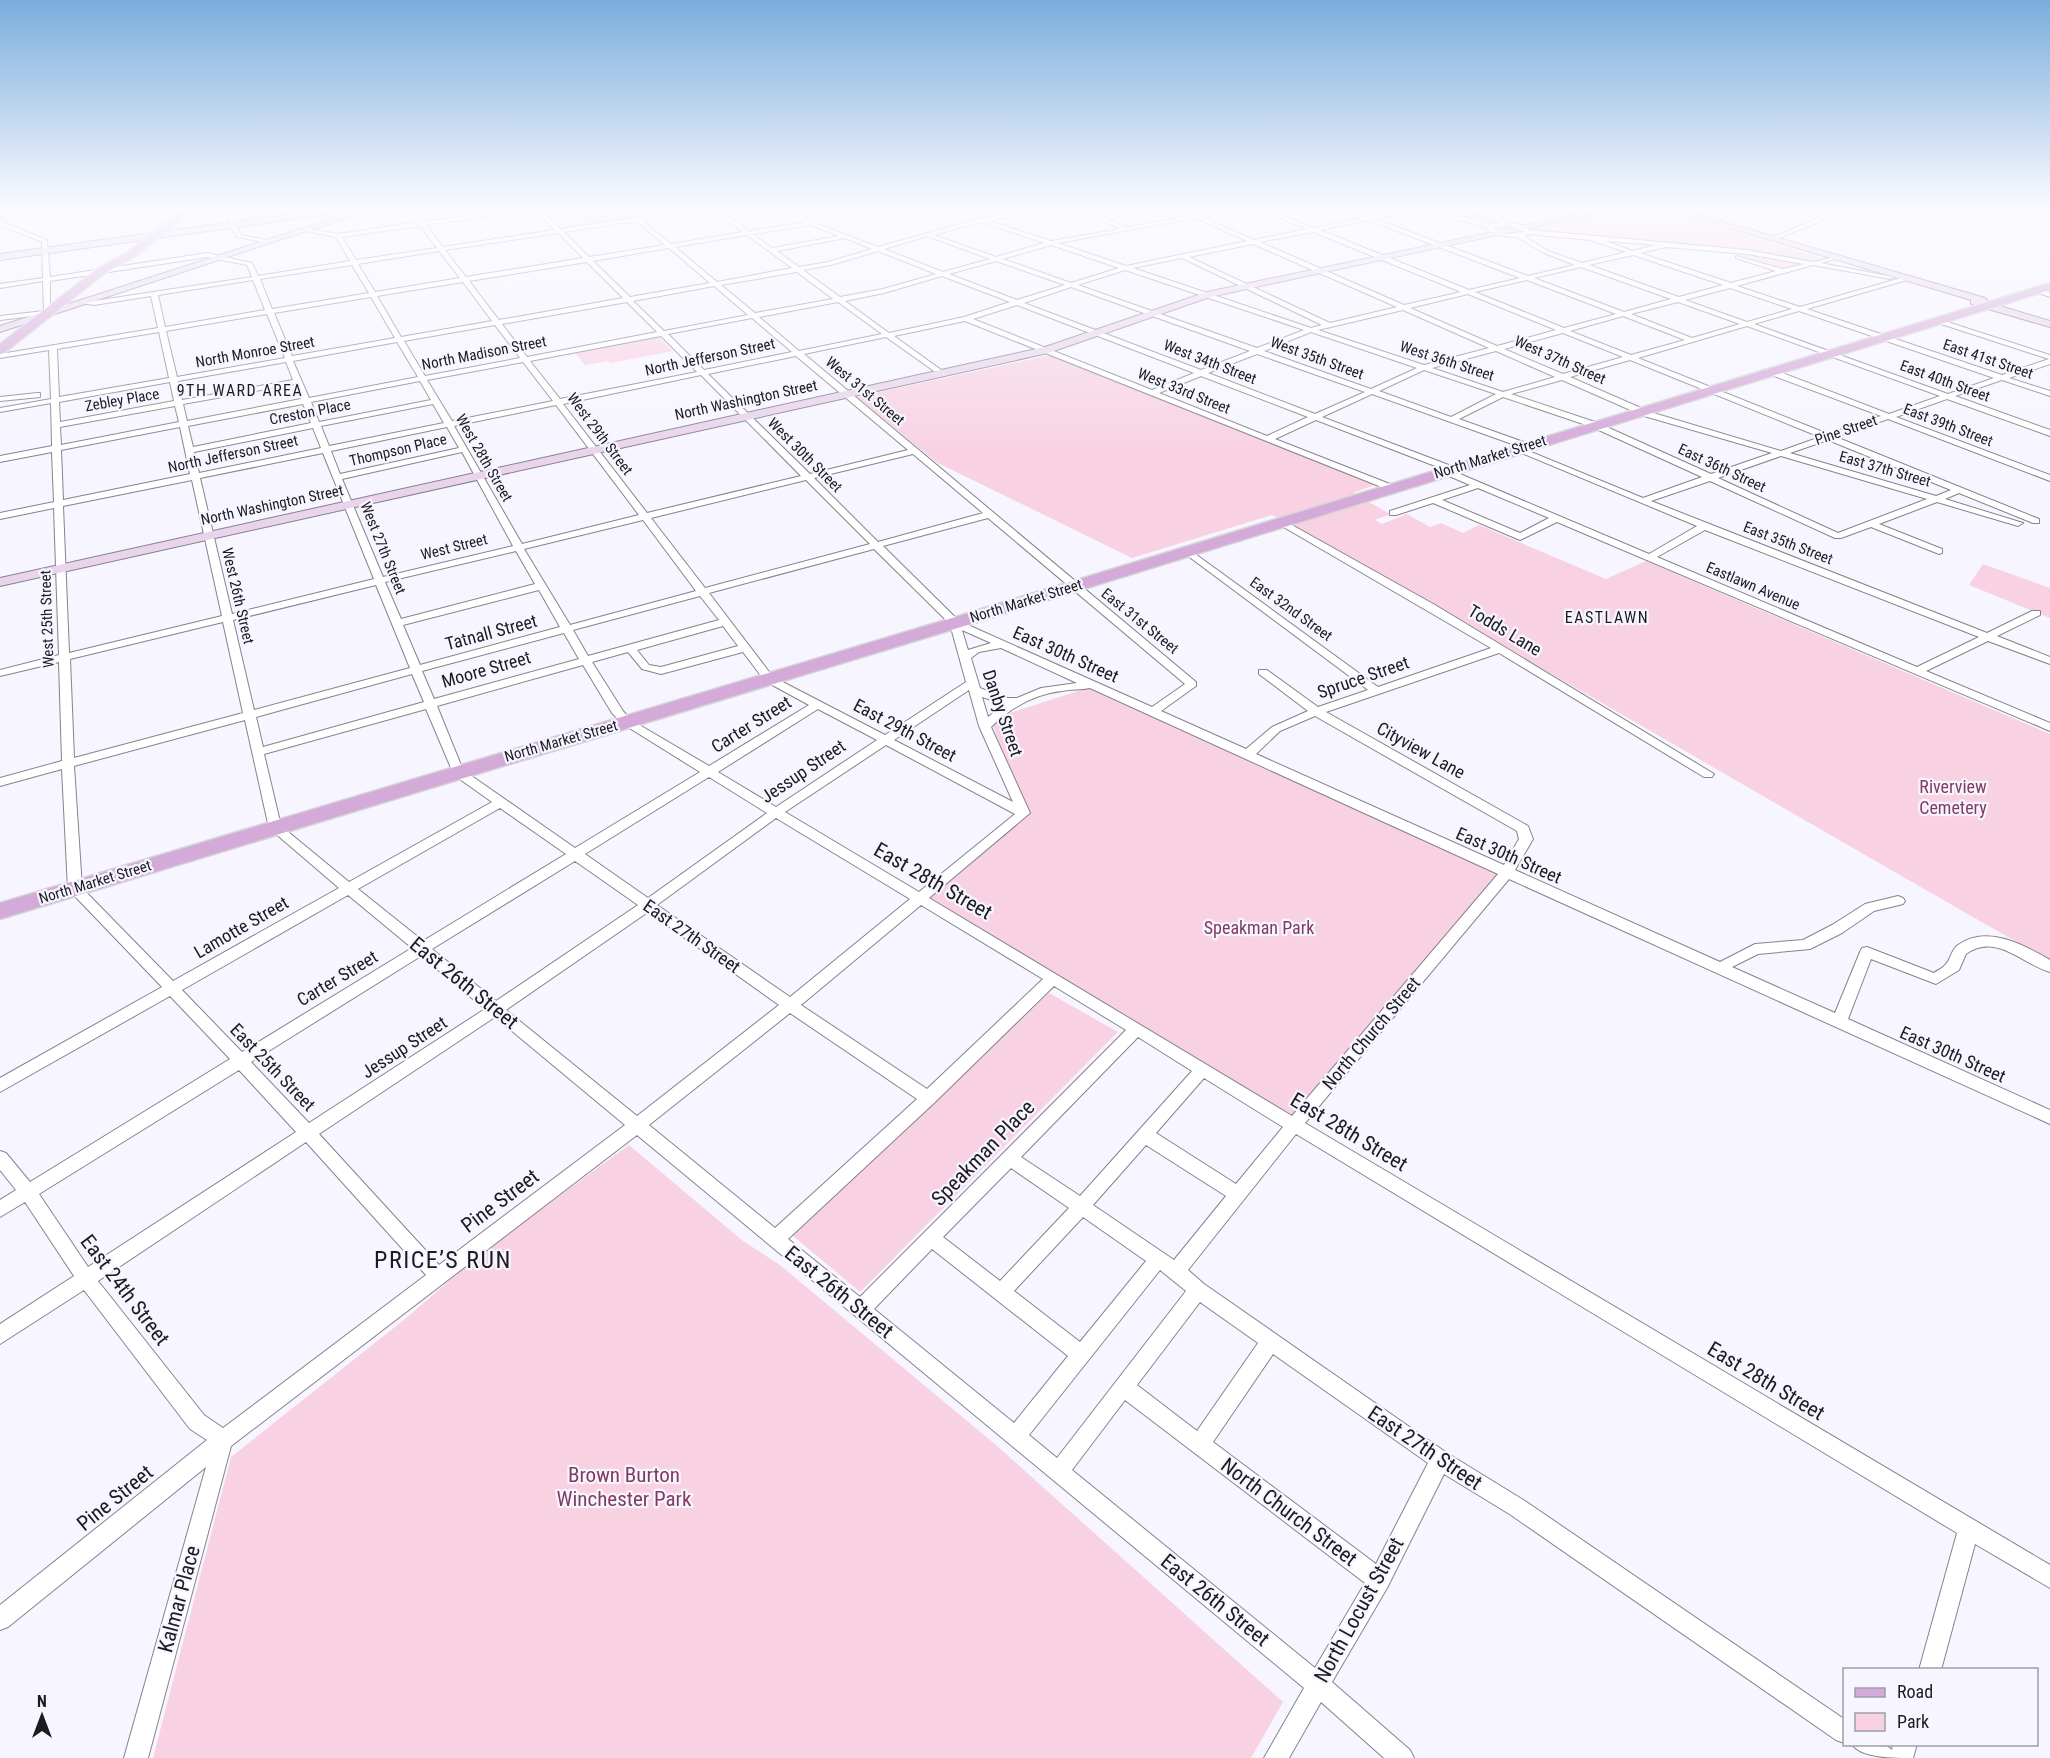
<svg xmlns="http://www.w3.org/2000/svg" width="2050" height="1758" viewBox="0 0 2050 1758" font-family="'Roboto Condensed',sans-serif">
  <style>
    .green { fill: #f8d2e3 }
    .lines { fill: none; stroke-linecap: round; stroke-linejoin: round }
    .stream { stroke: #5a7a96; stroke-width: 1.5 }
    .street-casing { stroke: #85838c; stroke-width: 2 }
    .secondary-casing { stroke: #85838c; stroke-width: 2 }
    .primary-casing { stroke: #d6d6d7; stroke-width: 3 }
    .street { fill: #fff; fill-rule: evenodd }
    .secondary { fill: #e9d4ec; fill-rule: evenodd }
    .primary { fill: #d4aad9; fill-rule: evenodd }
    .rail { stroke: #636268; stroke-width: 1.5; stroke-dasharray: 5 5; stroke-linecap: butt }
    .labels { text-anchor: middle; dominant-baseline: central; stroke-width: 4.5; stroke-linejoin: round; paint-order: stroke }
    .far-street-label { font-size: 15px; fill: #1c1b1f; stroke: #f7f5ff }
    .far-neighbourhood-label { font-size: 16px; letter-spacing: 1.5px; fill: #1c1b1f; stroke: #f7f5ff }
    .street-label { font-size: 18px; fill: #1c1b1f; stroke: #f7f5ff }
    .park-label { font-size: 18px; fill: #803b5f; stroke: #f7f5ff }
    .near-street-label { font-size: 21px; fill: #1c1b1f; stroke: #f7f5ff }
    .near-park-label { font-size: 21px; fill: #803b5f; stroke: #f7f5ff }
    .near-neighbourhood-label { font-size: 24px; letter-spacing: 1.5px; fill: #1c1b1f; stroke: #f7f5ff }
  </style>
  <rect width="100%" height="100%" fill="#f7f5ff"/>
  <g class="green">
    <path d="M544,206H705L706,207L567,229Z"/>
    <path d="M1416,206H1479L1495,222L1489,224Z"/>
    <path d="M1632,206H1654L1821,258L1810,260L1720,248L1533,231L1530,228Z"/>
    <path d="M1725,250L1808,263L1783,270Z"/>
    <path d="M658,337L673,351L610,363L608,361L585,365L575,353Z"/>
    <path d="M1050,355L1377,484L1353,493L1390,514L1375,520L1382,524L1407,514L1430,527L1441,523L1463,533L1479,525L1606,579L1646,561L2050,734V961C1790,813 1533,661 1272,515L1132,558L936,462L857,397Z"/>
    <path d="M1983,564L2050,588V618L1969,585Z"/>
    <path d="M1094,686L1506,873L1294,1125L918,899L1023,813L991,719Z"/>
    <path d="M1049,993L1118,1032L860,1292L792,1235Z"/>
    <path d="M629,1145L743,1241L780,1265L996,1445L1283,1702L1251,1758H153L231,1457L405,1319L485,1250Z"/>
  </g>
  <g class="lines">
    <path class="stream" d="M1449,206L1487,219"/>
    <defs>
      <g id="street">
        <path d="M218,206H224L233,212L236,225L241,235L271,241L268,243L237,237L230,225L228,214Z"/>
        <path d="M318,206H324L328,211L347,217L344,219L324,213Z"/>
        <path d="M405,206H411L423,222L537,206L560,229L715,206L749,231L806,222L781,206H788L817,224L878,247L982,218L1057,206H1069L990,221L1051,241L1120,229L1074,206H1081L1127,227L1189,216L1168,206H1175L1196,215L1245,206H1259L1314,228L1362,218L1333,206H1340L1369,217L1413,208L1411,206H1420L1491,224L1499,222L1481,206H1487L1505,222L1522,225L1530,230L1747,250L1813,262L1835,257V259L1821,263L1893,277L1890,279L1813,265L1737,286L1800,307L1908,276L1910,279L1807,309L2002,375L2049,359L1935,322V318L2050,355V364L2009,378L2050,391V396L2002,380L1955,396L2050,430V436L1947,399L1896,417L2050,475V481L1888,419L1836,437L2039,519V523H2033L1959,493L1945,499L2023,523L2018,526L1937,502L1879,524L1942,549V553L1939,554L1871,527L1841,538H1835L1710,481L1651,501L1987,633L2032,611H2040V615L1997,636L2050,657V664L1988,641L1926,671L2050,723V731L1557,522L1520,540L1433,503L1396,515H1390V511L1470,485L1442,473L1443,469L1316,420L1275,439L1395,486V490H1389L965,321L894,336L944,372V376H941L886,337L804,354L1196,682V686L1161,711L1246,749L1272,727L1308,711L1259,674V670H1267L1318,707L1368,690L1184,553V549L1187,548L1378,687L1491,648L1275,522L1283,520L1435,605L1714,774L1712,777H1704L1499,653L1326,712L1528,826L1533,839L1515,870L1720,962L1755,944L1803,940L1832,925L1865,904L1898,896L1903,898L1905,901L1903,904L1874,911L1842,933L1810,949L1758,954L1732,967L1835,1013L1860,952L1862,948L1867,947L1934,973C1938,970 1943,968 1946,964C1951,959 1951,950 1958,945C1987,924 2024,945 2050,960V972C2022,964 1996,932 1966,954L1959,970L1936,984L1871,959L1848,1019L2050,1110V1124L1509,879L1305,1123L2050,1565V1588L1975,1544L1941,1670H1919L1957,1533L1296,1134L1188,1270L1204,1284L1447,1453L1525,1501L1844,1719V1743L1836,1740L1511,1515L1444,1474L1387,1588L1332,1682L1410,1750L1414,1758H1384L1321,1702L1289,1758H1264L1304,1688L637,1135L231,1446L148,1758H124L206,1467L8,1627L0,1630V1605L207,1440L190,1429L84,1290L0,1344V1324L74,1276L25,1202L0,1217V1200L16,1190L0,1170V1151L6,1153L30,1182L230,1059L170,996L0,1092V1078L162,987L68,889L62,769L0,786V778L62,761L59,662L0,676V670L59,655L54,508L0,519V513L54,502L52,452L0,462V456L52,446L51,403L0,412V408L51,399L49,350L0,358V354L158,328L151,296L94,305L81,303V301H94L252,277L247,265L207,257L50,281V314L0,320V316L44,311L43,281L0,288V284L43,278L42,242L0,225V221L47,240L50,277L207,253L252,263L258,276L350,261L336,237L301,230L304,228L338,234L418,222ZM1254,208L1307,229L1254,240L1202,217ZM534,209L555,230L443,247L426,225ZM711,209L743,232L671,244L642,220ZM1421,210L1486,227V229L1494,235L1517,237L1544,253L1575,265L1528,276L1376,219ZM1195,218L1247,241L1126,266L1058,243ZM1368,220L1520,278L1469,290L1320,230ZM636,221L665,245L589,257L564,232ZM982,222L1044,243L996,257L934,235ZM810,225L839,236L772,248L753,234ZM1509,225L1524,232L1507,234L1492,228ZM420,226L437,248L356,260L342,237ZM1313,232L1461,292L1404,305L1260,242ZM558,233L583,258L466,277L445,250ZM1529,234L1590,240L1626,252L1582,263L1548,251L1524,236ZM747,235L792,268L717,282L675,247ZM927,236L990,259L943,272L884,249ZM845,238L872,249L828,262L799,267L777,251ZM1605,241L1655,245L1633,251ZM1253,244L1397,307L1330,323L1189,257ZM1051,245L1119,268L1071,283L1003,259ZM1666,247L1747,254L1804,264L1783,269L1736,256V258L1776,271L1731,283L1640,253ZM669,248L710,283L630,297L593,261ZM439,251L460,278L375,292L358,264ZM878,251L936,274L883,289L840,297L803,270L831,265ZM1633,255L1723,285L1679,297L1589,265ZM1182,258L1322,325L1311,328L1133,268ZM996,261L1065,285L1017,300L949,274ZM587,262L623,298L499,320L469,281ZM352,265L369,293L272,309L260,279ZM1581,267L1671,299L1624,312L1534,278ZM1125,270L1304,330L1257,348L1078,285ZM797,272L833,299L755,313L721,285ZM942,276L1010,302L964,317L889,333L845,301L884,293ZM253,280L265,310L165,327L158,295ZM1527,280L1616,314L1564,328L1475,292ZM463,282L492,321L401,337L377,296ZM714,286L748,315L664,331L633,301ZM1071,287L1250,351L1201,370L1024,303ZM1730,288L1792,309L1747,322L1685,300ZM1468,294L1556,330L1497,346L1410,308ZM371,297L395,338L292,356L274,313ZM627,302L657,332L527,357L502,324ZM838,302L882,334L799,351L759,317ZM1678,302L1740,324L1692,338L1631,314ZM1017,305L1194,373L1152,390L973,319ZM1403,310L1489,348L1424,365L1318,330ZM1799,311L1994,378L1948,394L1754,324ZM267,314L285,358L177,377L166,331ZM1623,316L1685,340L1631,355L1570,331ZM752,318L792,352L704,370L668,334ZM495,325L520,358L425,376L404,341ZM1747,326L1940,396L1889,414L1772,369H1766V373L1881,416L1828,434L1638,358ZM159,332L169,378L59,397L57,349ZM1311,332L1417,368L1371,389L1264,351ZM1563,333L1623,357L1563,374L1504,349ZM661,336L697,372L560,399L530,361ZM397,342L418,377L309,398L293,361ZM1496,351L1555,377L1503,392L1432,368ZM1257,354L1365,392L1315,414L1208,373ZM796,356L908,450L810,474L708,374ZM1630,360L1820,437L1781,451L1650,412L1570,377ZM286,362L293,380L182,400L178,381ZM523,362L553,401L452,421L427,380ZM1424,370L1496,394L1451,417L1379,391ZM701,375L801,476L647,513L563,404ZM1201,376L1308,417L1267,436L1159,393ZM1562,380L1644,416L1772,453L1711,474L1598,423L1511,394ZM420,381L431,400L319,422L311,402ZM170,382L174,401L60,422L59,402ZM295,384L301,399L187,421L183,404ZM1372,394L1526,449L1530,446L1529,444L1459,419L1503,397L1592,427L1702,477L1643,498L1519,447L1512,449L1697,526L1649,554L1453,471L1455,469L1454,467L1322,417ZM303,404L311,423L193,447L188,426ZM433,404L444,423L329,446L321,426ZM556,405L639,515L522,544L454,426ZM175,406L179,422L61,445L60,427ZM180,427L190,474L63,500L61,450ZM447,427L459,448L340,474L331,451ZM313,428L321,448L199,473L194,452ZM1828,440L1951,490L1936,496L1790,453ZM462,452L513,546L383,577L342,479ZM323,453L374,579L232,614L200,478ZM913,454L983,513L878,542L814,478ZM1781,456L1927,499L1838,533L1718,478ZM192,480L222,616L69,653L63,506ZM806,480L870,544L705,588L651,518ZM1478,488L1549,518L1520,533L1442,500ZM988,518L1185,684L1152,707L959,621L883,546ZM643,520L696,591L570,625L524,549ZM1705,530L1979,637L1917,667L1657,557ZM874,549L950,624L966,682L885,735L773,677L709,593ZM516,551L535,584L401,619L385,582ZM376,585L410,668L254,710L233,620ZM539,590L560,627L420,665L403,625ZM700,596L719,620L588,656L573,630ZM223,622L243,713L74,758L70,659ZM723,626L738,646L661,667L649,665L637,650ZM962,630L991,643L968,650ZM564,633L579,659L434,699L422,671ZM1001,648L1077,683L1041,688L1017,698H1004L980,688L971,658L979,652ZM628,652L642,669L661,674L743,652L765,681L809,705L709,766L631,720L623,711L592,662ZM583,665L612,713L623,724L700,772L575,848L463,770L437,706ZM412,674L424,702L263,747L256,717ZM1090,688L1498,874L1292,1116L929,898L1030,813L991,727C1010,708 1035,694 1062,691C1071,689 1081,690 1090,688ZM969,690L979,726L1013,802L894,740ZM982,697L1005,704L988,717ZM426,709L454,775L492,802L349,882L281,826L264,754ZM818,709L877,740L776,807L718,772ZM1315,716L1517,831L1519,839L1504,865L1256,754L1280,731ZM245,720L269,828L339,888L173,981L82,888L74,766ZM886,745L1015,814L919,892L785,812ZM709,777L767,813L648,898L585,854ZM500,808L566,854L423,941L358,889ZM776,818L910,899L790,997L657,905ZM575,861L638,905L496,1001L432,949ZM348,895L412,948L242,1052L182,990ZM921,905L1043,979L927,1089L801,1005ZM648,912L779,1005L637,1116L506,1010ZM421,956L485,1009L309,1123L251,1062ZM1054,986L1126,1030L860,1297L788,1239L934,1103ZM790,1013L917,1099L775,1228L649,1125ZM495,1017L625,1125L439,1265L319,1134ZM1138,1037L1192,1071L1080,1196L1021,1157ZM239,1070L296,1132L88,1267L39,1194ZM1204,1078L1283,1127L1236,1184L1156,1133ZM306,1142L426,1275L223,1428L204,1415L98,1281ZM1146,1145L1226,1196L1174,1260L1093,1205ZM1011,1168L1069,1208L1000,1281L943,1237ZM1083,1217L1146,1261L1080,1342L1014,1291ZM932,1249L1068,1356L1014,1423L874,1309ZM1160,1270L1186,1291L1057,1458L1029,1435ZM1200,1302L1258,1343L1197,1431L1137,1385ZM1273,1354L1428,1463L1376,1564L1213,1442ZM1125,1400L1365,1583L1315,1668L1072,1470Z"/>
        <path d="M1743,206H1750L1713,222L1708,221Z"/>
        <path d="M1840,206H1847L1814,224L1773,240L1768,239L1810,222Z"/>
        <path d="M1852,206H1860L1871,210L1868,212Z"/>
        <path d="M2035,288L2050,293V297L2033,291Z"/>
        <path d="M37,393H40V397L0,401V397Z"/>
        <path d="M1852,1744H1884L1892,1750L1893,1744H1917L1913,1758C1893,1758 1860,1758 1852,1744Z"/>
      </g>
      <g id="secondary">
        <path d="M372,206H383L0,332V326Z"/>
        <path d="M1617,206H1631L1210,297L1048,353L0,586V578L1045,347L1207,292Z"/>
        <path d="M1657,206H1669L1985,298L1990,303L2050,321V327L1971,304V300Z"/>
        <path d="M333,208L337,211L336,213L0,260V254Z"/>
      </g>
      <g id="primary">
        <path d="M187,206H198L136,256L105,273L4,353L0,354V344L97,269L128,252Z"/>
        <path d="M2050,283V290L961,627L0,919V903L949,619Z"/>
      </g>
    </defs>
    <use href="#street" class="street-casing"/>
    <use href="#secondary" class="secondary-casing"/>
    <use href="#primary" class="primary-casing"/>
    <use href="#street" class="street"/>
    <use href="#secondary" class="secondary"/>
    <use href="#primary" class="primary"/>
    <path class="rail" d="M0,217L118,206"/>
  </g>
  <linearGradient id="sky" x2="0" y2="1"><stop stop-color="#7aaddc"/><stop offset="0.46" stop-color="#fbfaff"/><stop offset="1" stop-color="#fbfaff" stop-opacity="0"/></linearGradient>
  <rect width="2050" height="452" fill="url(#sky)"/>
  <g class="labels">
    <g class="far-street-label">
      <text transform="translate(255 352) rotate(-10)">North Monroe Street</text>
      <text transform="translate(484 353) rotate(-11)">North Madison Street</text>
      <text transform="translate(710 357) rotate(-12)">North Jefferson Street</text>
      <text transform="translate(1317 358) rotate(20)">West 35th Street</text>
      <text transform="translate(1988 359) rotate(19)">East 41st Street</text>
      <text transform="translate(1560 360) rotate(24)">West 37th Street</text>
      <text transform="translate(1447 361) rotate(18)">West 36th Street</text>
      <text transform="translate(1210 362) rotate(21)">West 34th Street</text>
      <text transform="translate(1945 381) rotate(20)">East 40th Street</text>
      <text transform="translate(865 391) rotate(40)">West 31st Street</text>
      <text transform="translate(1184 391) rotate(22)">West 33rd Street</text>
      <text transform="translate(122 400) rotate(-10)">Zebley Place</text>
      <text transform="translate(746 400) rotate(-12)">North Washington Street</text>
      <text transform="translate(310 412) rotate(-11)">Creston Place</text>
      <text transform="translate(1948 425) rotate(21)">East 39th Street</text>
      <text transform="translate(1846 430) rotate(-19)">Pine Street</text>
      <text transform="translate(600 434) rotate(53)">West 29th Street</text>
      <text transform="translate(398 450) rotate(-13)">Thompson Place</text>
      <text transform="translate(233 454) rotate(-12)">North Jefferson Street</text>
      <text transform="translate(805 455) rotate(45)">West 30th Street</text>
      <text transform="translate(1490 457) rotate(-17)">North Market Street</text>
      <text transform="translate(484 458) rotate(60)">West 28th Street</text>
      <text transform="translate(1722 468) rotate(25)">East 36th Street</text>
      <text transform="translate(1885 469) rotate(16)">East 37th Street</text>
      <text transform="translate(272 505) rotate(-12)">North Washington Street</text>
      <text transform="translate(1788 543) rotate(21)">East 35th Street</text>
      <text transform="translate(454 547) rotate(-14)">West Street</text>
      <text transform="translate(383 548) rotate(68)">West 27th Street</text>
      <text transform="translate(1753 586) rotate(23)">Eastlawn Avenue</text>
      <text transform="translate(238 596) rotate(77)">West 26th Street</text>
      <text transform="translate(1026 601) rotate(-17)">North Market Street</text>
      <text transform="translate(1291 609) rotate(36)">East 32nd Street</text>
      <text transform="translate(47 619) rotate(-92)">West 25th Street</text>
      <text transform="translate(1140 621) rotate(39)">East 31st Street</text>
      <text transform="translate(561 741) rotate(-16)">North Market Street</text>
      <text transform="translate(95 882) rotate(-17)">North Market Street</text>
    </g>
    <g class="far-neighbourhood-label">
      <text x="240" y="390">9TH WARD AREA</text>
      <text x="1607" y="617">EASTLAWN</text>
    </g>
    <g class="street-label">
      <text transform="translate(1505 630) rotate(31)">Todds Lane</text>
      <text transform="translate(491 632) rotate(-15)">Tatnall Street</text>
      <text transform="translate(1066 654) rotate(24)">East 30th Street</text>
      <text transform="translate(486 669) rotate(-16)">Moore Street</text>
      <text transform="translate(1363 677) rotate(-19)">Spruce Street</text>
      <text transform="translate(1003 713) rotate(71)">Danby Street</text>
      <text transform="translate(751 724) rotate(-32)">Carter Street</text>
      <text transform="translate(905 730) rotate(28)">East 29th Street</text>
      <text transform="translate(1421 750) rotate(29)">Cityview Lane</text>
      <text transform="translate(803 771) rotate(-34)">Jessup Street</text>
      <text transform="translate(1509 855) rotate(24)">East 30th Street</text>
      <text transform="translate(241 927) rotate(-30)">Lamotte Street</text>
      <text transform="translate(692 936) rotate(35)">East 27th Street</text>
      <text transform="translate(337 978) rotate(-31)">Carter Street</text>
      <text transform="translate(1371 1033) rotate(-50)">North Church Street</text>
      <text transform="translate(404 1047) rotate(-33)">Jessup Street</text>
      <text transform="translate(1953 1054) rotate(24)">East 30th Street</text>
      <text transform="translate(273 1067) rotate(46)">East 25th Street</text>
    </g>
    <g class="park-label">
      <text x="1953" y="786">Riverview<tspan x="1953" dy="21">Cemetery</tspan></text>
      <text x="1259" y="927">Speakman Park</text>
    </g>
    <g class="near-street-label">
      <text transform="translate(933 881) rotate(30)">East 28th Street</text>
      <text transform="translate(464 983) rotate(39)">East 26th Street</text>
      <text transform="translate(1349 1132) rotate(31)">East 28th Street</text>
      <text transform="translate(983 1153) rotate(-46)">Speakman Place</text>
      <text transform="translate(500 1201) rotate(-37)">Pine Street</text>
      <text transform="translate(125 1290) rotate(53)">East 24th Street</text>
      <text transform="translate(839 1292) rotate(39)">East 26th Street</text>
      <text transform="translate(1766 1381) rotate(31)">East 28th Street</text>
      <text transform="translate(1425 1448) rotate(34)">East 27th Street</text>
      <text transform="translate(115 1498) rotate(-39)">Pine Street</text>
      <text transform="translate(1289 1512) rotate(37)">North Church Street</text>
      <text transform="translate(179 1599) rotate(-75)">Kalmar Place</text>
      <text transform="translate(1215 1600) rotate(39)">East 26th Street</text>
      <text transform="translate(1359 1610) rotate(-61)">North Locust Street</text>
    </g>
    <g class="near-park-label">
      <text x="624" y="1475">Brown Burton<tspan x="624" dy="24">Winchester Park</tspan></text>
    </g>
    <g class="near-neighbourhood-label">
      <text x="443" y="1260">PRICE’S RUN</text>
    </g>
  </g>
  <rect x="1843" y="1668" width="195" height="78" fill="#f7f5ff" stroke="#9f9ea5" stroke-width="1.5"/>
  <rect x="1855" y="1688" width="30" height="9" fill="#d4aad9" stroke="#9f9ea5" stroke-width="1.5"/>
  <text x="1897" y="1698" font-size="18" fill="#1c1b1f">Road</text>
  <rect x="1855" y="1713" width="30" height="18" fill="#f8d2e3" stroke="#9f9ea5" stroke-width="1.5"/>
  <text x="1897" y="1728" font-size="18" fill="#1c1b1f">Park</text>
  <g transform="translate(42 1716)" stroke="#f7f5ff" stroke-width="4.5" paint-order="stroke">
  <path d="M0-4.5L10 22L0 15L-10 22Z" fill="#1c1b1f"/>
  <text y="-9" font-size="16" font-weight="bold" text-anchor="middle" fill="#1c1b1f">N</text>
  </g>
</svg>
